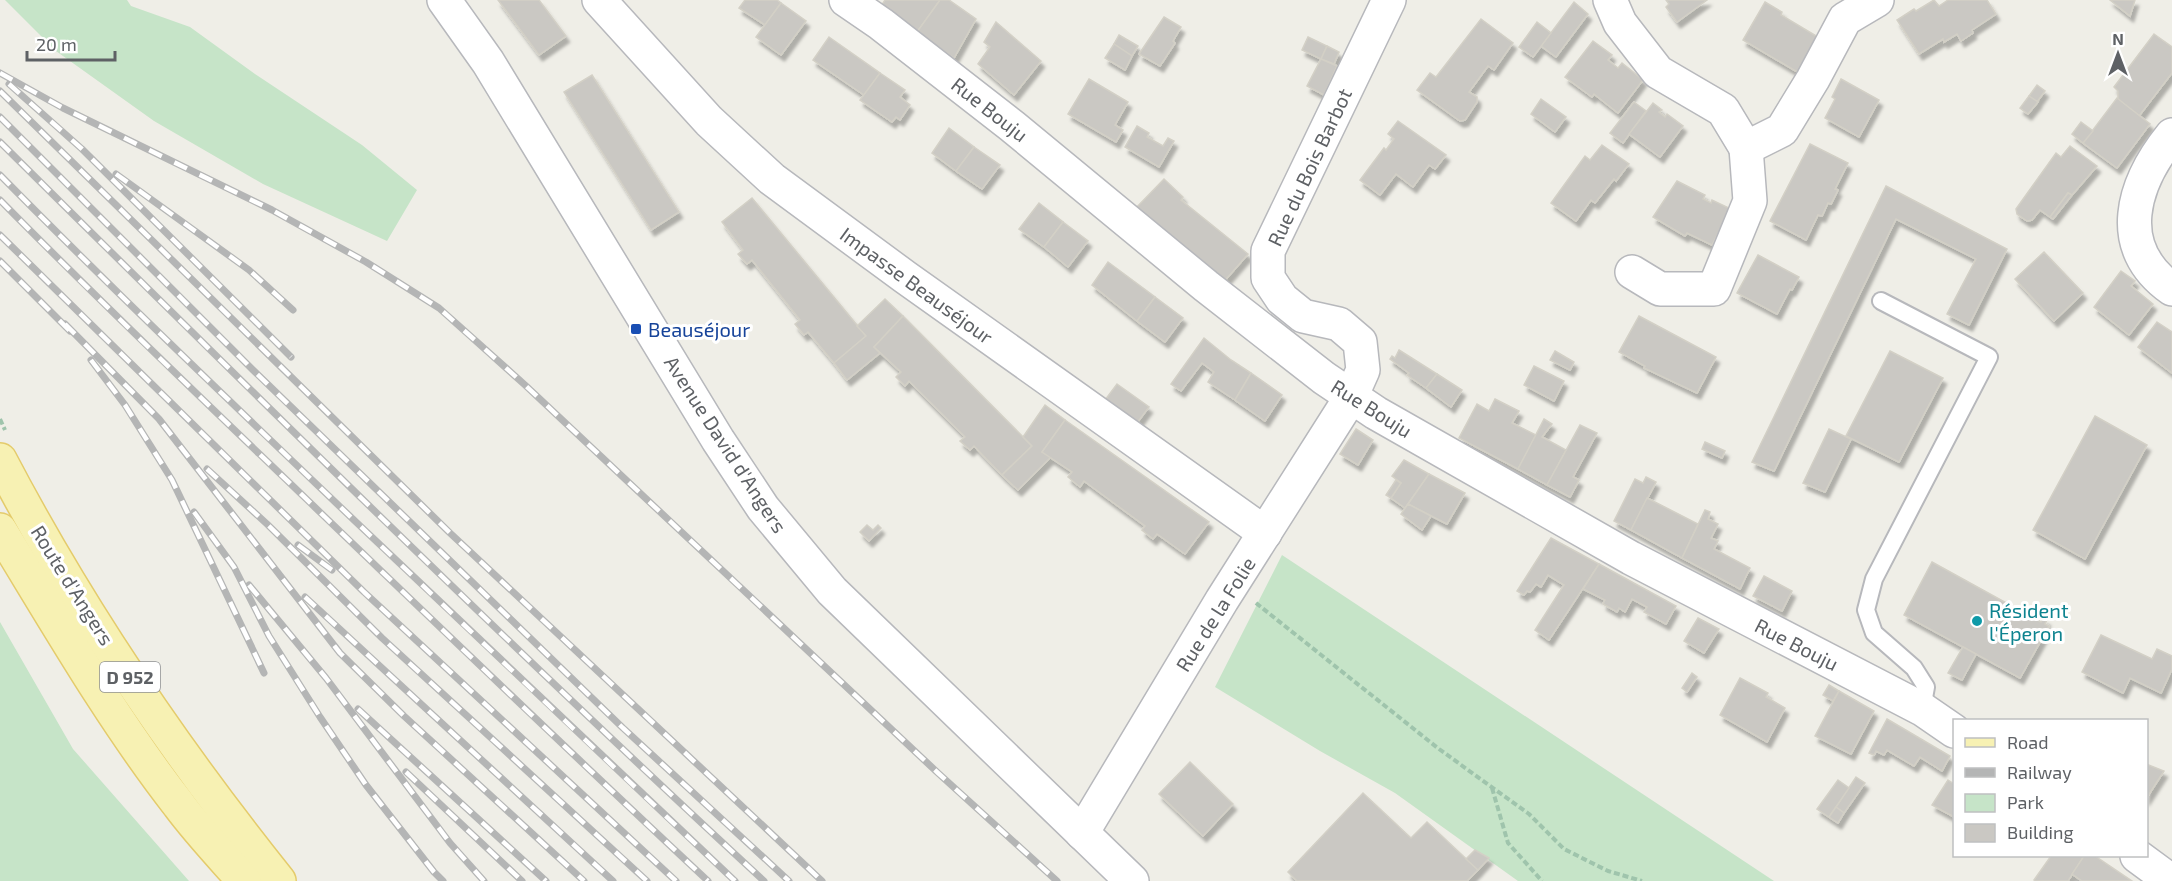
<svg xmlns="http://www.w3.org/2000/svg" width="2172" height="881" viewBox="0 0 2172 881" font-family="'Exo 2',sans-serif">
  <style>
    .green { fill: #c6e4c8 }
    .building { fill: #cac8c3; stroke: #d3d0c6; stroke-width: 1.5; filter: url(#shadow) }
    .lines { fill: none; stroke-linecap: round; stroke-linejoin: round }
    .service-casing { stroke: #b7b8bc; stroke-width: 20 }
    .minor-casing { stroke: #b7b8bc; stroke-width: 36 }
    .tertiary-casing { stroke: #b7b8bc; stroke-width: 36 }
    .primary-casing { stroke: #e4cb6b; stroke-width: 36 }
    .path { stroke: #9fc4ac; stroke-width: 4; stroke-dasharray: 6 3; stroke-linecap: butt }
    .service { stroke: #fff; stroke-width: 16 }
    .minor { stroke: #fff; stroke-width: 33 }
    .tertiary { stroke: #fff; stroke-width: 33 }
    .primary { stroke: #f7f1b3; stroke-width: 33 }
    .rail-casing { stroke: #b4b5b5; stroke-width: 7 }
    .rail { stroke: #fff; stroke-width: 4.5; stroke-dasharray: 14; stroke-linecap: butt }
    .transit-dot { fill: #1a4fb4; stroke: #fff; stroke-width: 2 }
    .culture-dot { fill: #0f9aa8; stroke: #fff; stroke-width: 2 }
    .labels { text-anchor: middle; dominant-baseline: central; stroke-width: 6; stroke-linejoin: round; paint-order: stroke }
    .shield { fill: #fff; stroke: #8e9093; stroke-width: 1.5 }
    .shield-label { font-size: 18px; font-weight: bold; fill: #5e6165 }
    .street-label { font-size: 20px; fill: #5e6165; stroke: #fff }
    .transit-label { font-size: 20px; fill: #164399; stroke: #fff; text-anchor: start }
    .culture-label { font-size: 20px; fill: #0d838f; stroke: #fff; text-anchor: start }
  </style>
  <defs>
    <filter id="shadow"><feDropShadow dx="3.5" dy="6" stdDeviation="1.5" flood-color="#0004"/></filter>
  </defs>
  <rect width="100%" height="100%" fill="#efeee7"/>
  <g class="green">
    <path d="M5,0H127L131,6L190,27L255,74L362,145L417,190L387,241L263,184L154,121L56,51Z"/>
    <path d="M1282,555L1774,881H1518L1395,793L1320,751L1215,687Z"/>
    <path d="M0,622L73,749L189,881H0Z"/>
  </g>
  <g class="building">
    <path d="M498,0H539L566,36L539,55Z"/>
    <path d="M745,0H777L781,3L765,25L739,8Z"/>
    <path d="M885,0H940L917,32L881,6Z"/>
    <path d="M940,0H949L976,19L954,58L917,32Z"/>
    <path d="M1666,0H1707L1677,22L1666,7L1669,4Z"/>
    <path d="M1934,0L1939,6L1948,0H1987L1996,14L1972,30L1973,33L1961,41L1957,34L1944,42L1943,39L1919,54L1897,20L1914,9L1916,11Z"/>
    <path d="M2110,0H2135L2130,16Z"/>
    <path d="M1574,2L1588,14L1556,57L1541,46Z"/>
    <path d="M1765,2L1782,12L1781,15L1818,37L1799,73L1743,40Z"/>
    <path d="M781,3L806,21L781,55L756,37Z"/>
    <path d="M1164,17L1181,27L1173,41L1175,43L1160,66L1139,54Z"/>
    <path d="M1481,19L1513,43L1494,70L1488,66L1469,92L1477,97V102L1465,120L1460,121L1417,90L1430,73L1436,77Z"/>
    <path d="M996,22L1041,61L1014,95L978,64L990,47L984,42Z"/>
    <path d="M1537,22L1551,33L1533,57L1519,47Z"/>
    <path d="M2154,34L2172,47V73L2139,116L2118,100V91L2114,87Z"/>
    <path d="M1119,35L1138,46L1132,56L1114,44Z"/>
    <path d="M829,37L880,73L864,95L813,60Z"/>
    <path d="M1308,37L1327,46L1321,59L1302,50Z"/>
    <path d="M1593,41L1612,55L1608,60L1618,68L1622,63L1643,80L1618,113L1594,94L1592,97L1565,77Z"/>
    <path d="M1114,44L1132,56L1125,70L1105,58Z"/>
    <path d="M1327,46L1339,52L1334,64L1321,59Z"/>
    <path d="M1321,59L1337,66L1324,95L1307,86Z"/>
    <path d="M880,73L905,90L900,97L910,105L900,120L896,117L892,122L860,100Z"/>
    <path d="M592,75L679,212L651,230L564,92Z"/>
    <path d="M1089,79L1128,102L1115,125L1123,130L1116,142L1068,114Z"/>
    <path d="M1841,79L1879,100L1859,137L1825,118L1835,99L1832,97Z"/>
    <path d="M2037,85L2045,91L2037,102L2029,96Z"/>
    <path d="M2029,96L2038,102L2028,114L2020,108Z"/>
    <path d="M2117,98L2150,124L2117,168L2083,143Z"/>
    <path d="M1541,99L1566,117L1555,132L1531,114Z"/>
    <path d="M1634,102L1646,111L1623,143L1610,133Z"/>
    <path d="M1653,103L1662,110L1659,112L1665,117L1667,114L1683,126L1660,157L1629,134Z"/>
    <path d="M1398,121L1446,155L1435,169L1429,165L1413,187L1396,174L1380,195L1360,180L1384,148L1386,150L1394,139L1388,134Z"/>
    <path d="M2081,122L2093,131L2083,143L2072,134Z"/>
    <path d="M1137,126L1149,133L1147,137L1163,146L1168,138L1174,141L1159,167L1125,147Z"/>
    <path d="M949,128L974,147L956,171L932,153Z"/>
    <path d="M1810,144L1848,163L1835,189L1838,190L1831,204L1828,203L1822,216L1818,215L1806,240L1770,221Z"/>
    <path d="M1602,145L1629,164L1616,181L1614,179L1595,203L1591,200L1576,221L1551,203L1585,156L1590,160Z"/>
    <path d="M2070,146L2097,166L2072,195L2068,193L2050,217L2040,210L2032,220L2027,221L2017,214L2016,209L2056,153L2061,157Z"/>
    <path d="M974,147L1000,165L982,189L956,171Z"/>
    <path d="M1164,179L1183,197L1181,200L1248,254L1221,285L1134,210Z"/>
    <path d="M1677,181L1705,195L1703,199L1711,203L1712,200L1731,209L1712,245L1687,233L1685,236L1653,217Z"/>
    <path d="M1886,186L2007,249L1969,325L1947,314L1976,259L1896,219L1774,471L1752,462Z"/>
    <path d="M2068,193L2072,195L2053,219L2050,217Z"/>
    <path d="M752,198L866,336L834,363L808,332L804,335L795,324L800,320L752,260L747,264L738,254L743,250L722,222Z"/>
    <path d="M1039,203L1063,222L1044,247L1019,229Z"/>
    <path d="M1063,222L1088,241L1068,267L1044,247Z"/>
    <path d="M2044,252L2083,293L2054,321L2015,279Z"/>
    <path d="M1758,255L1799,277L1792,290L1790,289L1777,314L1737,293Z"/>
    <path d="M1108,262L1155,297L1137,321L1092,285Z"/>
    <path d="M2121,271L2135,281L2131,286L2153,304L2129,335L2094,307Z"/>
    <path d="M1155,297L1183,318L1165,342L1137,321Z"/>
    <path d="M885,299L903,316L874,347L880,353L847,380L834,363L866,336L857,326Z"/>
    <path d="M903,316L1032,446L1002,475L974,446L970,450L960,441L965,437L909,381L905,386L896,377L901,372L874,347Z"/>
    <path d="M1639,316L1716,357L1697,393L1644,368L1645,366L1619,352Z"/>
    <path d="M2157,322L2172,332V373L2138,347Z"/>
    <path d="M1204,338L1231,360L1251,373L1235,400L1208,382L1214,372L1202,363L1181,391L1171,384Z"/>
    <path d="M1399,350L1437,374L1426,388L1407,375L1409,373L1390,359L1392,356L1395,358Z"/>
    <path d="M1555,351L1574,362L1570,370L1550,360Z"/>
    <path d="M1890,351L1943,378L1899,462L1846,436Z"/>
    <path d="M1534,366L1564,381L1554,401L1524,385Z"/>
    <path d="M1251,373L1282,395L1265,421L1235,400Z"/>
    <path d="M1437,374L1462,390L1451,407L1426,388Z"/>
    <path d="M1117,384L1149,407L1137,423L1105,400Z"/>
    <path d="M1495,399L1519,411L1512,423L1536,435L1518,469L1459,438L1477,404L1489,411Z"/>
    <path d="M1045,405L1065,420L1042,452L1051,457L1018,490L1002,475L1032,446L1023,437Z"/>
    <path d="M2095,416L2147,445L2085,559L2033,530Z"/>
    <path d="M1544,419L1552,424L1542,437L1566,450L1547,485L1518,469Z"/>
    <path d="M1065,420L1209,522L1185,554L1157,534L1153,539L1142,530L1145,526L1084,481L1080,487L1068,477L1072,472L1042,452Z"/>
    <path d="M1580,425L1597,433L1573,477L1579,480L1570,497L1547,485Z"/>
    <path d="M1356,429L1373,440L1358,465L1340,454Z"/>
    <path d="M1829,429L1851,439L1825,492L1803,483Z"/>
    <path d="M1705,442L1725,451L1722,458L1702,449Z"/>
    <path d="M1404,460L1429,474L1405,508L1391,498L1401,483L1392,476Z"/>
    <path d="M1429,474L1465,493L1447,524L1408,504Z"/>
    <path d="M1646,477L1656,482L1631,530L1614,521L1635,479L1643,483Z"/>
    <path d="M1396,480L1401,483L1391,498L1386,495Z"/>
    <path d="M1647,498L1698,524L1682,558L1631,530Z"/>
    <path d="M1408,504L1431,516L1422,530L1401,514Z"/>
    <path d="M1705,510L1710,512L1708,519L1718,524L1711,538L1718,541L1714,549L1750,568L1740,589L1682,558Z"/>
    <path d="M867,525L873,530L878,525L881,528L869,541L860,532Z"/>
    <path d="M1551,538L1599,564L1549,640L1535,630L1564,585L1548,575L1541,587L1536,584L1530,592L1527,591L1524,595L1517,591Z"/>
    <path d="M1932,562L2041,622L2043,618L2047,620L2045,624L2049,626L2020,678L1904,615Z"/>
    <path d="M1599,564L1676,606L1666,624L1644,612L1647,607L1632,599L1625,612L1619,608L1617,612L1603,604L1605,600L1583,589Z"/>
    <path d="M1764,576L1792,591L1782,611L1753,596Z"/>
    <path d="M1698,618L1719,629L1704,653L1684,641Z"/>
    <path d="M2101,635L2152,659L2157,649L2172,656V669L2161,693L2130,678L2123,693L2082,672Z"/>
    <path d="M1963,647L1976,654L1962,680L1948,673Z"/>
    <path d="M1692,673L1697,677L1687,692L1682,688Z"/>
    <path d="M1740,678L1768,693L1766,697L1785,708L1767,742L1720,715Z"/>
    <path d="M1829,685L1839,691L1833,701L1823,695Z"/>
    <path d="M1839,691L1874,711L1851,754L1815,736Z"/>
    <path d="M1887,719L1950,756L1942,771L1920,757L1914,766L1887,750L1884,755L1876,751L1874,755L1869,753Z"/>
    <path d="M1190,762L1233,804L1203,836L1159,794Z"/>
    <path d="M2146,764L2164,771L2146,799Z"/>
    <path d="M1856,777L1865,783L1844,813L1836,807Z"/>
    <path d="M1838,780L1849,788L1829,817L1817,809Z"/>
    <path d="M1948,780L1954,784V817L1932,805Z"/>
    <path d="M1363,793L1411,838L1427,822L1478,870L1467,881H1297L1288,872Z"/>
    <path d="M1836,807L1844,813L1838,823L1829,817Z"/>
    <path d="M1475,850L1489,858L1478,870L1466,859Z"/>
    <path d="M2051,856H2084L2068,881H2035L2034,880Z"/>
    <path d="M2084,856H2095L2132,881H2082L2072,874Z"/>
  </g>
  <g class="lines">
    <defs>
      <path id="service" d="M1881,301L1989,357L1874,579L1866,610L1874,633L1914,668L1926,687L1922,709"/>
      <g id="minor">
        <path d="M599,0L709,121L772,179L905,277L1265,533"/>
        <path d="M846,0L881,24L1012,126L1206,286L1324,378L1376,413L1631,558L1922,709L1954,731"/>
        <path d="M1610,0L1620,23L1658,72L1723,110L1746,148L1782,130L1813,79L1845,19L1877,0"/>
        <path d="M2172,135C2133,183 2112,247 2172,289"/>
        <path d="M1632,272L1660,289H1714L1750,201L1746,148"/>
        <path d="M1082,833L1222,600L1351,397L1363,370L1360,342L1339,324L1303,316L1282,299L1268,278V251L1389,0"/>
        <path d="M2137,856L2171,881"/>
      </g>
      <path id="tertiary" d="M444,0L488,62L718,440L763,508L832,591L1132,881"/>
      <g id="primary">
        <path d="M0,460C78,609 174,750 279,881"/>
        <path d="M0,530C57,623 112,719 179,805C199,832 222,856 244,881"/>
      </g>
    </defs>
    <use href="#service" class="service-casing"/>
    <use href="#minor" class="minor-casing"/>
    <use href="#tertiary" class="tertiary-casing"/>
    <use href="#primary" class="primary-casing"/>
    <g class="path">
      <path d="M0,419L5,430"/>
      <path d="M1256,603L1439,749L1529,814L1564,849L1608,871L1642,881"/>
      <path d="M1492,788L1508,843L1542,881"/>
    </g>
    <use href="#service" class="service"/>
    <use href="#minor" class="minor"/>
    <use href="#tertiary" class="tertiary"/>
    <use href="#primary" class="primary"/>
    <defs>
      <g id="rail">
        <path d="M0,73L63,108L272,210L366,262L439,308L525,385L938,773L1057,881"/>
        <path d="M9,84L82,149L291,357"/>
        <path d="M0,91L450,533L822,881"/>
        <path d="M0,117L253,370L623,728L789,881"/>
        <path d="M0,142C252,392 504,641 764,881"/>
        <path d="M116,174L249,270L293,310"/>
        <path d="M0,175C116,293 236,407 356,522C482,642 608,762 735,881"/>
        <path d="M0,200C106,308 216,412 325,517C452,639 579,761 708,881"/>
        <path d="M0,235L364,592L676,881"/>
        <path d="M0,261L70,331"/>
        <path d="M65,324L159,419L340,653L404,716L584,881"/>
        <path d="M91,360L125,405L172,480L264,673"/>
        <path d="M207,469L267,524L382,638L647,881"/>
        <path d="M194,512L234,567L269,636L320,717L366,785L434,872L443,881"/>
        <path d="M298,545L332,570"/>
        <path d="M249,585L326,678L450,843L484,881"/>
        <path d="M305,597L613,881"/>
        <path d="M358,709L546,881"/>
        <path d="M406,772L522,881"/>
      </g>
    </defs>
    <use href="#rail" class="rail-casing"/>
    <use href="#rail" class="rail"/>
  </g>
  <rect class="transit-dot" x="630" y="323" width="12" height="12" rx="3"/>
  <circle class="culture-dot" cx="1977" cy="621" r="6"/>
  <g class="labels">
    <rect class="shield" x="100" y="662" width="60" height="30" rx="4.5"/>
    <g class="shield-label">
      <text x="130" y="677">D 952</text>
    </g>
    <g class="street-label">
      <text transform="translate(990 109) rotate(38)">Rue Bouju</text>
      <text transform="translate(1309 167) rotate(-65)">Rue du Bois Barbot</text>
      <text transform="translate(917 285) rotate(36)">Impasse Beauséjour</text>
      <text transform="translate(1372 408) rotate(32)">Rue Bouju</text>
      <text transform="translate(726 444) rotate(57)">Avenue David d'Angers</text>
      <text transform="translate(73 585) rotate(58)">Route d'Angers</text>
      <text transform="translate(1215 614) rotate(-58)">Rue de la Folie</text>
      <text transform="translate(1797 644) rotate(27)">Rue Bouju</text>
    </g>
    <g class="transit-label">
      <text x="648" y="329">Beauséjour</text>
    </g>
    <g class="culture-label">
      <text x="1989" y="610">Résident<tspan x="1989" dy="23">l'Éperon</tspan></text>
    </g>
  </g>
  <rect x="1953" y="719" width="195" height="138" fill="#ffffff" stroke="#bfc0c1" stroke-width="1.5"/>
  <rect x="1965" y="738" width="30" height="9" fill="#f7f1b3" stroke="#bfc0c1" stroke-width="1.5"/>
  <text x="2007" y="749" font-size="18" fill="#5e6165">Road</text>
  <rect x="1965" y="768" width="30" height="9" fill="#b4b5b5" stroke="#bfc0c1" stroke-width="1.5"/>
  <text x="2007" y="779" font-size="18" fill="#5e6165">Railway</text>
  <rect x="1965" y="794" width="30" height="18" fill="#c6e4c8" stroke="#bfc0c1" stroke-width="1.5"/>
  <text x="2007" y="809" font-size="18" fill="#5e6165">Park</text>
  <rect x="1965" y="824" width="30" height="18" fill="#cac8c3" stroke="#bfc0c1" stroke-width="1.5"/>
  <text x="2007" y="839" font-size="18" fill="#5e6165">Building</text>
  <g transform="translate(2118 54)" stroke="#ffffff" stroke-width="4.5" paint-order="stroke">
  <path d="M0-4.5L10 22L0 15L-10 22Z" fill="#5e6165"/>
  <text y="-9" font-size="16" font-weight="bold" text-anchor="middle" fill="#5e6165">N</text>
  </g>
  <path d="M27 51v9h88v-9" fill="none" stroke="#5e6165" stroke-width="3"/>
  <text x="36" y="51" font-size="18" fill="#5e6165" stroke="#ffffff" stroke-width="4.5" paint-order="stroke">20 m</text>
</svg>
